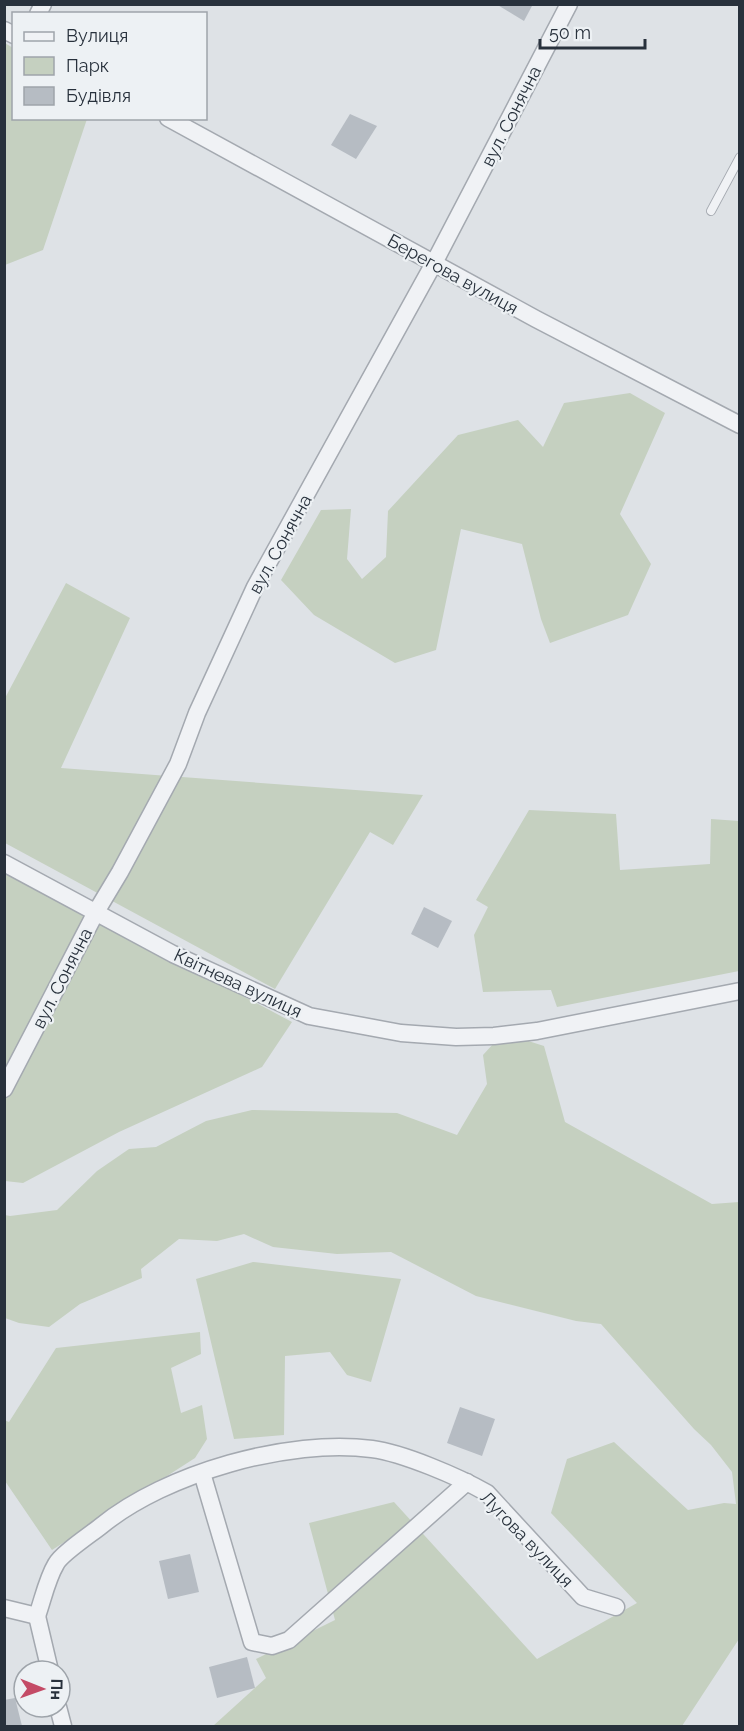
<svg xmlns="http://www.w3.org/2000/svg" width="744" height="1731" viewBox="0 0 744 1731" font-family="Raleway,sans-serif">
  <style>
    .green { fill: #c5d0c0 }
    .building { fill: #b6bcc3 }
    .lines { fill: none; stroke-linecap: round; stroke-linejoin: round }
    .lane-casing { stroke: #a4a9b0; stroke-width: 10 }
    .street-casing { stroke: #a4a9b0; stroke-width: 19 }
    .lane { stroke: #f0f2f5; stroke-width: 8 }
    .street { stroke: #f0f2f5; stroke-width: 16 }
    .labels { text-anchor: middle; dominant-baseline: central; stroke-width: 4.5; stroke-linejoin: round; paint-order: stroke }
    .street-label { font-size: 18px; fill: #28313c; stroke: #edf1f4 }
  </style>
  <rect width="100%" height="100%" fill="#dee2e6"/>
  <g class="green">
    <path d="M5,43L13,48L14,118L87,119L43,250L5,265Z"/>
    <path d="M630,393L665,413L620,514L651,564L628,615L550,643L541,619L522,544L461,529L436,650L395,663L314,615L281,580L321,510L351,509L347,559L362,579L386,557L388,511L458,435L518,420L543,447L564,403Z"/>
    <path d="M66,583L130,618L61,768L423,795L393,845L370,832L275,989L5,843L4,700Z"/>
    <path d="M529,810L616,814L620,870L710,864L711,819L739,821V971L557,1007L551,990L483,992L474,935L488,907L476,900Z"/>
    <path d="M4,872L79,909L292,1022L262,1067L119,1132L23,1183L5,1181Z"/>
    <path d="M522,1039L544,1046L565,1122L712,1204L739,1202V1639L682,1726H213L266,1678L256,1659L335,1620L309,1523L394,1502L537,1659L637,1603L551,1513L567,1459L614,1442L688,1510L724,1503L736,1504L732,1472L711,1445L694,1429L601,1324L576,1321L476,1296L391,1252L337,1254L273,1247L244,1234L217,1241L179,1239L141,1269L142,1278L80,1304L49,1327L19,1323L5,1318V1215L10,1216L57,1210L97,1171L129,1149L156,1147L206,1121L252,1110L397,1113L457,1135L487,1084L483,1055L494,1043Z"/>
    <path d="M253,1262L401,1279L371,1382L347,1375L330,1352L285,1356L284,1435L234,1439L196,1279Z"/>
    <path d="M200,1332L201,1354L171,1368L181,1413L202,1405L207,1439L195,1458L52,1550L5,1481L4,1420L9,1422L56,1348Z"/>
  </g>
  <g class="building">
    <path d="M496,4H533L524,21Z"/>
    <path d="M350,114L377,126L356,159L331,145Z"/>
    <path d="M424,907L452,921L438,948L411,934Z"/>
    <path d="M460,1407L495,1419L482,1456L447,1443Z"/>
    <path d="M190,1554L199,1592L168,1599L159,1561Z"/>
    <path d="M247,1657L255,1688L217,1698L209,1667Z"/>
    <path d="M15,1698L22,1726H4V1700Z"/>
  </g>
  <g class="lines">
    <defs>
      <path id="lane" d="M711,211L740,157"/>
      <g id="street">
        <path d="M38,14L43,4"/>
        <path d="M4,30L14,35"/>
        <path d="M168,118L536,319L740,425"/>
        <path d="M4,863L173,954L309,1016L401,1033L456,1037L494,1036L537,1031L740,991"/>
        <path d="M4,1089L96,912L120,872L178,764L197,713L255,587L434,263L569,4"/>
        <path d="M202,1473L252,1642L272,1646L289,1640L467,1482"/>
        <path d="M4,1608L37,1616"/>
        <path d="M37,1616C43,1599 47,1579 56,1564C61,1554 91,1534 101,1526C166,1473 289,1438 372,1449C403,1453 459,1477 487,1493L583,1597L616,1607"/>
        <path d="M37,1616L50,1671"/>
        <path d="M58,1707L63,1726"/>
      </g>
    </defs>
    <use href="#lane" class="lane-casing"/>
    <use href="#street" class="street-casing"/>
    <use href="#lane" class="lane"/>
    <use href="#street" class="street"/>
  </g>
  <g class="labels">
    <g class="street-label">
      <text transform="translate(511 116) rotate(-63)">вул. Сонячна</text>
      <text transform="translate(453 274) rotate(29)">Берегова вулиця</text>
      <text transform="translate(280 544) rotate(-61)">вул. Сонячна</text>
      <text transform="translate(62 978) rotate(-63)">вул. Сонячна</text>
      <text transform="translate(238 983) rotate(25)">Квітнева вулиця</text>
      <text transform="translate(527 1539) rotate(46)">Лугова вулиця</text>
    </g>
  </g>
  <rect width="744" height="1731" fill="none" stroke="#28313c" stroke-width="12"/>
  <rect x="12" y="12" width="195" height="108" fill="#edf1f4" stroke="#9ea4aa" stroke-width="1.5"/>
  <rect x="24" y="32" width="30" height="9" fill="#f0f2f5" stroke="#9ea4aa" stroke-width="1.5"/>
  <text x="66" y="42" font-size="18" fill="#28313c">Вулиця</text>
  <rect x="24" y="57" width="30" height="18" fill="#c5d0c0" stroke="#9ea4aa" stroke-width="1.5"/>
  <text x="66" y="72" font-size="18" fill="#28313c">Парк</text>
  <rect x="24" y="87" width="30" height="18" fill="#b6bcc3" stroke="#9ea4aa" stroke-width="1.5"/>
  <text x="66" y="102" font-size="18" fill="#28313c">Будівля</text>
  <g transform="translate(42 1689) rotate(91)"><circle r="28" fill="#edf1f4" stroke="#9ea4aa" stroke-width="1.5"/>
  <path d="M0-4.5L10 22L0 15L-10 22Z" fill="#c44b66"/>
  <text y="-9" font-size="16" font-weight="bold" text-anchor="middle" fill="#28313c">Пн</text>
  </g>
  <path d="M540 39v9h105v-9" fill="none" stroke="#28313c" stroke-width="3"/>
  <text x="549" y="39" font-size="18" fill="#28313c" stroke="#edf1f4" stroke-width="4.5" paint-order="stroke">50 m</text>
</svg>
